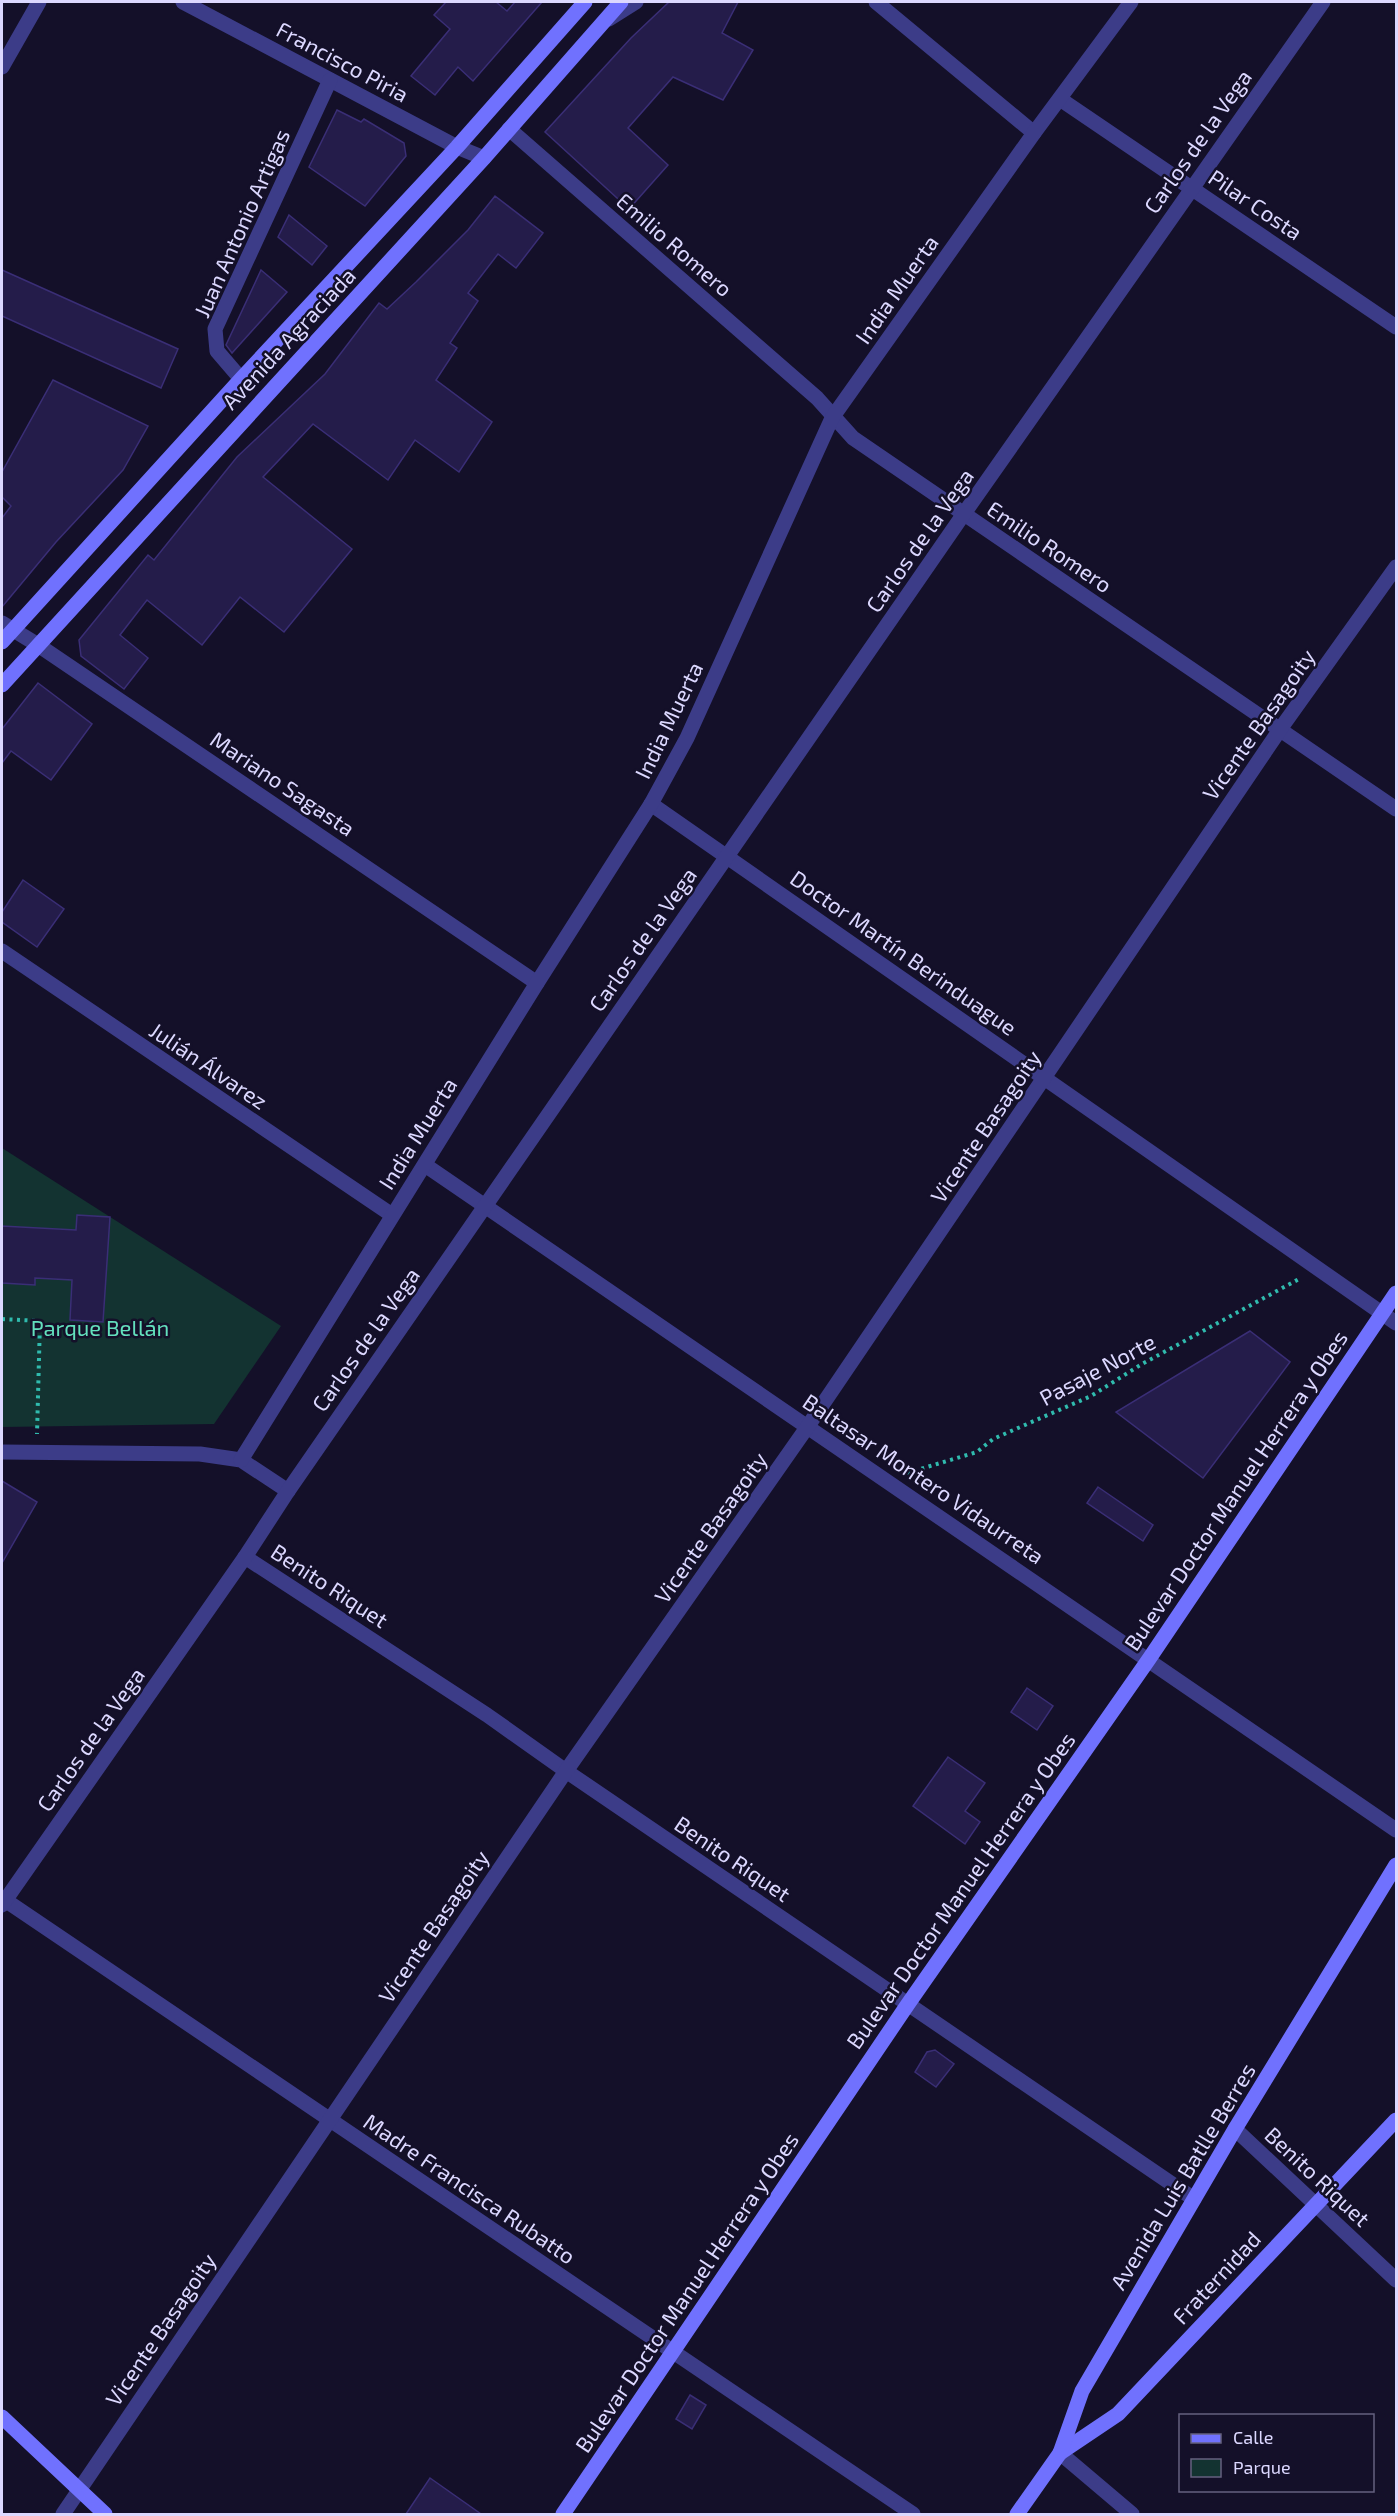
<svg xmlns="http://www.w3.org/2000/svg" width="1398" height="2516" viewBox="0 0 1398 2516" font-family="'Exo 2',sans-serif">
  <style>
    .green { fill: #133331 }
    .building { fill: #241c4a; stroke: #3a2e76; stroke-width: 1.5 }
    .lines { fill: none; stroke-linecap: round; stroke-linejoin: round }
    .path { stroke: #30bbae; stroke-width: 4; stroke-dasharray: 3 4.5; stroke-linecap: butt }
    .street { stroke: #3c3c88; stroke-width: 15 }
    .secondary { stroke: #7071fe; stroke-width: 15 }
    .labels { text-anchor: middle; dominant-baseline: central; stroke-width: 5; stroke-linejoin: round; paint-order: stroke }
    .street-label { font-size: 22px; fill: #dcd8ff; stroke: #141029 }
    .park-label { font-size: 22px; fill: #63e0bd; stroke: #141029 }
  </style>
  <rect width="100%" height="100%" fill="#141029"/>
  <path class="green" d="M2,1148L281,1326L214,1424L2,1427Z"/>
  <g class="building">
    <path d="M446,2H496L507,11L515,2H542L473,81L458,67L435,95L411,76L450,29L434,15Z"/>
    <path d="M669,2H738L722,33L753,50L723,100L673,77L628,128L668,165L629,209L545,132L631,38Z"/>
    <path d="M337,110L361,122L364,119L404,143L406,156L365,206L309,167Z"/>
    <path d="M495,196L543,233L516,268L498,254L468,293L478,301L450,343L457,348L436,380L492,422L459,472L415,440L388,480L313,424L263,477L352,549L284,632L240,597L202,645L147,600L120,635L148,658L124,689L81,656L79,640L148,555L154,560L237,457L325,374L379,303L387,309L416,282L468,230Z"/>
    <path d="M289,215L327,246L312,265L278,237Z"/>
    <path d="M2,270L178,349L161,388L2,316Z"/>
    <path d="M261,270L287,292L232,353L226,345Z"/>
    <path d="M53,380L148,426L123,470L56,542L2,607V518L11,506L2,497V472Z"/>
    <path d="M38,683L92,724L51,780L11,751L2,763V729Z"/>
    <path d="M23,880L64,909L37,947L2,922V912Z"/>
    <path d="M77,1215L110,1217L103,1322L70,1320L72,1280L35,1278V1285L2,1283V1226L76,1230Z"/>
    <path d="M1250,1331L1290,1362L1203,1478L1116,1412Z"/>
    <path d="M2,1481L37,1502L2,1563Z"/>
    <path d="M1098,1487L1153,1525L1143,1541L1087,1503Z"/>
    <path d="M1027,1688L1053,1706L1037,1730L1011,1712Z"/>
    <path d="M948,1757L985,1783L965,1811L980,1822L965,1844L913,1806Z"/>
    <path d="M935,2050L954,2064L936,2087L915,2072L927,2052Z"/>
    <path d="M690,2395L706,2405L692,2429L676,2419Z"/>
    <path d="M430,2478L481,2514H406Z"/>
  </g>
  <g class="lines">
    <g class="path">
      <path d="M2,1319L40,1321L37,1434"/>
      <path d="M907,1473L977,1452L993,1439L1091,1396L1142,1364L1299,1279"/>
    </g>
    <g class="street">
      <path d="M183,2L457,147L484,158"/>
      <path d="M876,2L1034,133"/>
      <path d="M609,19L636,2"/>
      <path d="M2,67L39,2"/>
      <path d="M1060,99L1396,327"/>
      <path d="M509,129L817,398L853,438L1396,809"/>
      <path d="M241,379L217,351L215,329L330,80"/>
      <path d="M2,623L38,645L537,983"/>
      <path d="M651,804L1396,1323"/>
      <path d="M2,951L392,1215"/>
      <path d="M425,1165L1396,1830"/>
      <path d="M2,1452L200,1454L241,1460L288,1491"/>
      <path d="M241,1460L537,983L651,804L687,738L832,418L1034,133L1131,2"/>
      <path d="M245,1557L487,1715L566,1771L1194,2199"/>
      <path d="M2,1898L913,2514"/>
      <path d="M2,1905L245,1557L288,1491L963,515L1323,2"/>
      <path d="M1235,2129L1396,2280"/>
      <path d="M1060,2453L1132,2514"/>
      <path d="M63,2514L566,1771L808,1426L1281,728L1396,567"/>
    </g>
    <g class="secondary">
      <path d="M2,642L241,379L457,147L585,2"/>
      <path d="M2,685L484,158L621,2"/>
      <path d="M2,2417L105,2514"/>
      <path d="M1060,2453L1118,2414L1396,2120"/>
      <path d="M563,2514L908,2004L1149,1659L1396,1293"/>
      <path d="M1017,2514L1060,2453L1082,2391L1235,2129L1396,1865"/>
    </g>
  </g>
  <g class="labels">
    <g class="street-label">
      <text transform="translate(343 61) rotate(28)">Francisco Piria</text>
      <text transform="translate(1197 141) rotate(-55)">Carlos de la Vega</text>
      <text transform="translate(1256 204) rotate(34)">Pilar Costa</text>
      <text transform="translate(241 223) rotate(-66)">Juan Antonio Artigas</text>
      <text transform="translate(675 244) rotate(41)">Emilio Romero</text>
      <text transform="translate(896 289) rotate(-55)">India Muerta</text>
      <text transform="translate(288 338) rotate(-47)">Avenida Agraciada</text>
      <text transform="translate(919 540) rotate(-55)">Carlos de la Vega</text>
      <text transform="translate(1050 546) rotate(34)">Emilio Romero</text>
      <text transform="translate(668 720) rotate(-64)">India Muerta</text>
      <text transform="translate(1258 724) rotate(-55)">Vicente Basagoity</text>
      <text transform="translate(283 783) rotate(34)">Mariano Sagasta</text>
      <text transform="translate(642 939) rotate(-55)">Carlos de la Vega</text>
      <text transform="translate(904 952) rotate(35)">Doctor Martín Berinduague</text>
      <text transform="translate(209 1065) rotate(34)">Julián Álvarez</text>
      <text transform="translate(985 1126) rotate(-56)">Vicente Basagoity</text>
      <text transform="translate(417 1133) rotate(-58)">India Muerta</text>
      <text transform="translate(365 1339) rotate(-55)">Carlos de la Vega</text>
      <text transform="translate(1097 1369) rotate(-28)">Pasaje Norte</text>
      <text transform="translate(924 1478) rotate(34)">Baltasar Montero Vidaurreta</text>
      <text transform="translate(1235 1490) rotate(-56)">Bulevar Doctor Manuel Herrera y Obes</text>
      <text transform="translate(710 1527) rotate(-55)">Vicente Basagoity</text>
      <text transform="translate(330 1585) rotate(33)">Benito Riquet</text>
      <text transform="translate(90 1739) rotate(-55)">Carlos de la Vega</text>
      <text transform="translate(733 1858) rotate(34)">Benito Riquet</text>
      <text transform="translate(960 1890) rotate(-55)">Bulevar Doctor Manuel Herrera y Obes</text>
      <text transform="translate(433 1926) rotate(-56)">Vicente Basagoity</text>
      <text transform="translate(1182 2176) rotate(-59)">Avenida Luis Batlle Berres</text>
      <text transform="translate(1318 2176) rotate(43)">Benito Riquet</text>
      <text transform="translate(470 2188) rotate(34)">Madre Francisca Rubatto</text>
      <text transform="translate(1216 2277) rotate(-47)">Fraternidad</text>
      <text transform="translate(686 2292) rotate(-56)">Bulevar Doctor Manuel Herrera y Obes</text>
      <text transform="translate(160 2329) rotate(-56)">Vicente Basagoity</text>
    </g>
    <g class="park-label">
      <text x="100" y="1327">Parque Bellán</text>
    </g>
  </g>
  <rect width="1398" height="2516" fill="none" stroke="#dcd8ff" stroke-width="6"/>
  <rect x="1179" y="2414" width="195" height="78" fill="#141029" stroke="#64607f" stroke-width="1.5"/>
  <rect x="1191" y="2434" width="30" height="9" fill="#7071fe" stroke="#64607f" stroke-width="1.5"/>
  <text x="1233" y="2444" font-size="18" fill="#dcd8ff">Calle</text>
  <rect x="1191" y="2459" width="30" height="18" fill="#133331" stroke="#64607f" stroke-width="1.5"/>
  <text x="1233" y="2474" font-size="18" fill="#dcd8ff">Parque</text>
</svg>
